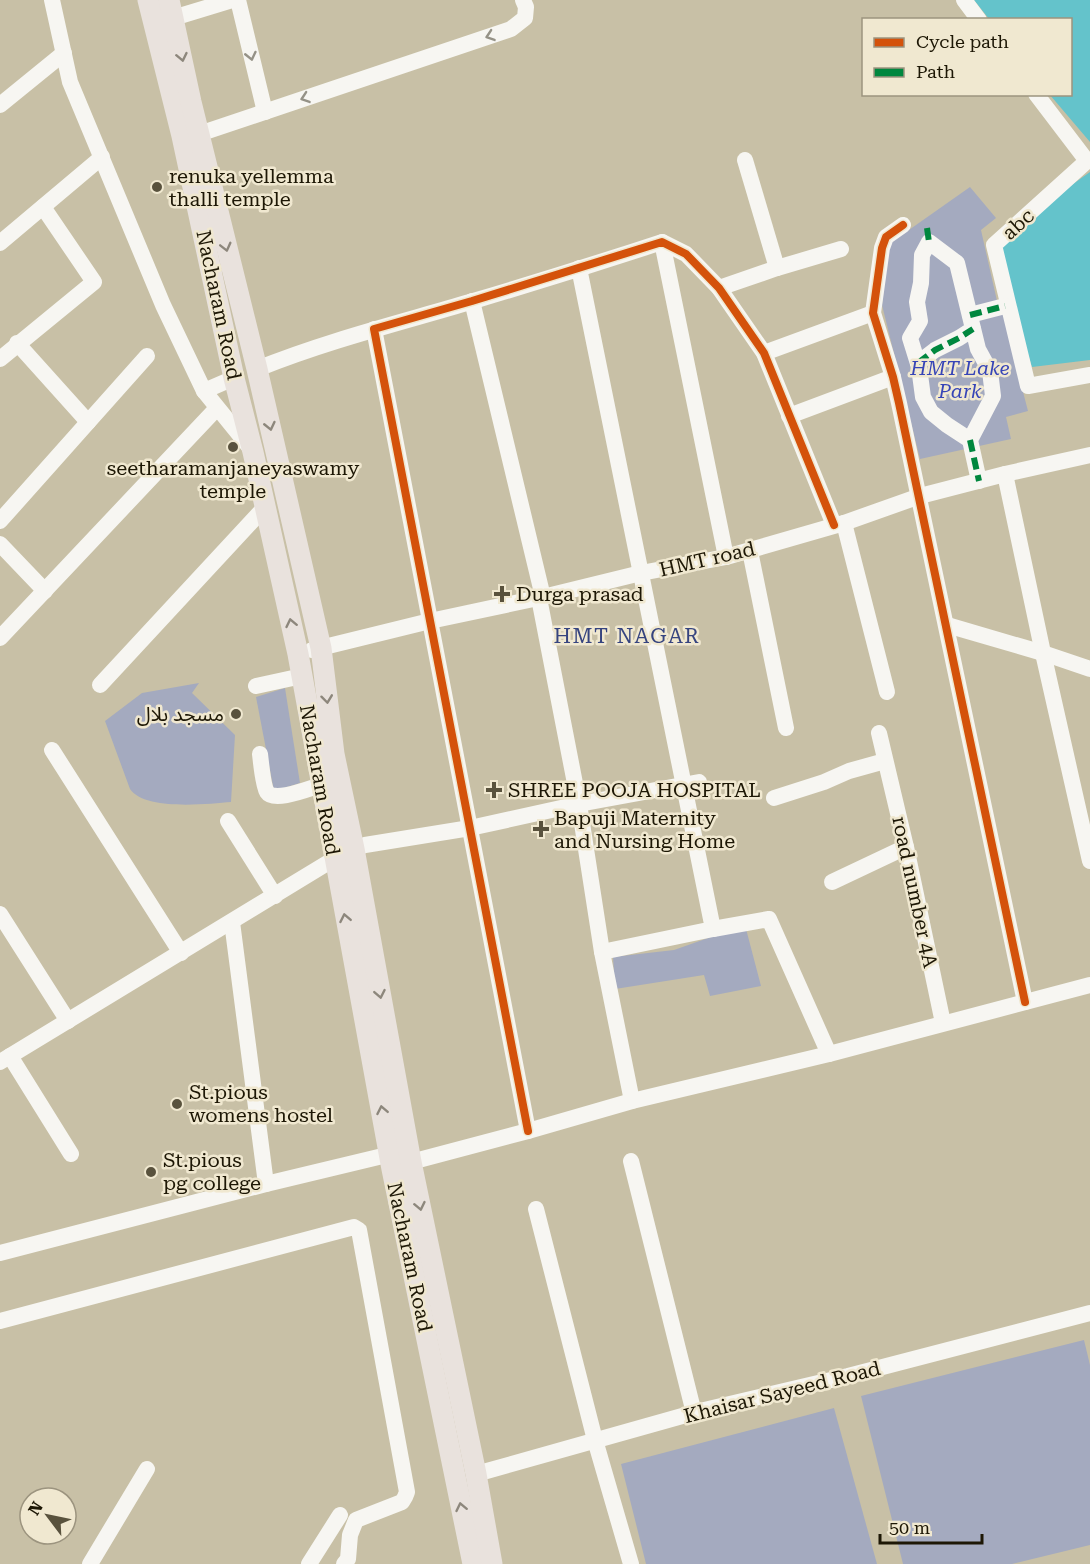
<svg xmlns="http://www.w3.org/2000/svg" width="1090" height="1564" viewBox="0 0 1090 1564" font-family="'Roboto Serif','Noto Sans Arabic',serif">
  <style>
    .green { fill: #a4aabf }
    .water { fill: #64c3cb }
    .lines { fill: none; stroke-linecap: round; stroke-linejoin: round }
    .minor { stroke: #f7f6f2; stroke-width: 16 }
    .major { stroke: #e9e2dd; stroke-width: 21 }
    .quiet { stroke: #00873e; stroke-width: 6; stroke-dasharray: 12 6; stroke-linecap: butt }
    .cycleway-casing { stroke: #f0e8d0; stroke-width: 11 }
    .cycleway { stroke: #d4520b; stroke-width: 8 }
    .oneway { stroke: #959287 }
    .oneway2 { stroke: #8d877c }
    .poi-dot { fill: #59523d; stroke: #f0e8d0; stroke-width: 2 }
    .labels { text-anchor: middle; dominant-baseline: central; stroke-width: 5; stroke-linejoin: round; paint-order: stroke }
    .poi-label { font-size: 20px; fill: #1d1705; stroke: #f0e8d0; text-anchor: start }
    .street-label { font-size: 20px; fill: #1d1705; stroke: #f0e8d0 }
    .park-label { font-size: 20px; font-style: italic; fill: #3745b7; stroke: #f0e8d0 }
    .neighbourhood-label { font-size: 21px; letter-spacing: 1.5px; fill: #36447f; stroke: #f0e8d0 }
  </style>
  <rect width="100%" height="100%" fill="#c8c0a6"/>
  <g class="green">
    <path d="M970,187L996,218L981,230L997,301L1008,299L1015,361L1028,411L1006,417L1011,439L920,459L882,305L889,244Z"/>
    <path d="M199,683L192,693L235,735L231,802C207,804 145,811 130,789L105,721L142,693Z"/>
    <path d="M285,688L300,783L274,791L256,697Z"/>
    <path d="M745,925L761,986L710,996L704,975L615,989L613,957L674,950Z"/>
    <path d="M1084,1340L1090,1365V1545L1012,1564H903L861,1396Z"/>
    <path d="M834,1408L877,1564H646L621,1464Z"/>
  </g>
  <g class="water">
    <path d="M974,0H1090V142L1050,95L1070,94V20L989,19Z"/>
    <path d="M1090,172V360L1032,367L993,240Z"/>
  </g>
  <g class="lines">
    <g class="minor">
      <path d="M52,0L70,82L163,305L204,391L251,449"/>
      <path d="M238,0L265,112"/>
      <path d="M964,0L979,20"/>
      <path d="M173,18L232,0"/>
      <path d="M1036,94L1087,161L994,245L1028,386L1090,375"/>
      <path d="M0,105L64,53"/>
      <path d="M199,134L511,29L525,18L526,7L523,0"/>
      <path d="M745,160L777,268"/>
      <path d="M903,225L886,237L882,248L873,313L893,377L899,403L1025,1002"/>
      <path d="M662,242L726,557"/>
      <path d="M0,243L102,157"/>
      <path d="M579,268L713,929L602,952"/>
      <path d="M719,288L777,268L841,249"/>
      <path d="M472,301L543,597"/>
      <path d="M970,315L1005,306"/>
      <path d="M374,329L528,1131"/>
      <path d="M17,343L88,422"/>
      <path d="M764,353L873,313"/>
      <path d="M0,359L94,282L43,207"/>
      <path d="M918,363L935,350L959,338L973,329"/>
      <path d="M257,369C326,341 399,323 470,302C534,283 598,263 662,242L686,254L719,288L764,353L834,525"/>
      <path d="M204,391L234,378"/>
      <path d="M789,416L893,377"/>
      <path d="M970,440L947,425L931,412L923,397L919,367L910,338L920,321L917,302L921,283L922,255L929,242L957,263L978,349L990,371L993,396L970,440L979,481"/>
      <path d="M1005,474L1043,653L1090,861"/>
      <path d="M0,521L147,356"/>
      <path d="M844,523L887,692"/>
      <path d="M0,544L45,591"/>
      <path d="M750,551L786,728"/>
      <path d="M539,598L579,804L602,952L632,1101"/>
      <path d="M947,625L1043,653L1090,669"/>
      <path d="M0,638L217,408"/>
      <path d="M312,650L430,621L543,597L641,573L726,557L844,523L920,496L1005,474L1090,455"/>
      <path d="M100,685L265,507"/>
      <path d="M256,686L302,676"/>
      <path d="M879,733L906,847L943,1023"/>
      <path d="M52,750L181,953"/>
      <path d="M260,754C261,762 263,786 267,792C274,803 310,788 321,785"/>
      <path d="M774,798L824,782L849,771L885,761"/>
      <path d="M228,821L275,896"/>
      <path d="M832,882L906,847"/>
      <path d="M0,914L68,1021"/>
      <path d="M232,922L266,1184"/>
      <path d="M713,929L769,919L829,1054"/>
      <path d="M10,1056L71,1154"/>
      <path d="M0,1062L334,859L354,849L365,845L470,828L579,804L699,782"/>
      <path d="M631,1161L694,1413"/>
      <path d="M411,1162L528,1131L632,1101L829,1054L1090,985"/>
      <path d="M536,1209L595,1440L631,1564"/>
      <path d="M0,1253L266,1184L391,1154"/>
      <path d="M0,1321L354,1227L359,1230L407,1492L405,1497L402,1502L356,1520L350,1535L348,1559L344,1564"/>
      <path d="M476,1474L700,1411L848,1376L1090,1313"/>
      <path d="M90,1564L147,1469"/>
      <path d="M309,1564L340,1515"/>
    </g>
    <g class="major">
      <path d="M148,0L182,136L234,378L253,452L298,654L392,1169L473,1564"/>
      <path d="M169,0L191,102L257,369L321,648L334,754L354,849L411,1162L476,1474L492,1564"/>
    </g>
    <g class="quiet">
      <path d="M927,228L929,242"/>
      <path d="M970,315L1005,306"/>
      <path d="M918,363L935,350L959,338L973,329"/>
      <path d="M970,440L979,481"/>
    </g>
    <defs>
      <g id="cycleway">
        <path d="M903,225L886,237L882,248L873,313L893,377L899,403L1025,1002"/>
        <path d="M528,1131L374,329L472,301L662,242L686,254L719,288L764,353L834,525"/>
      </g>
    </defs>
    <use href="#cycleway" class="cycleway-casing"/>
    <use href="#cycleway" class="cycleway"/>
  </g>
  <defs><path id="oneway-chevron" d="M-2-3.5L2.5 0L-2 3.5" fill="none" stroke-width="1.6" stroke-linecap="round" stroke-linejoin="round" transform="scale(1.5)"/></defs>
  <g class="oneway">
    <use href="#oneway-chevron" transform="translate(490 36) rotate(161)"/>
    <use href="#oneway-chevron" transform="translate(251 56) rotate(77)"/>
    <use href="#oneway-chevron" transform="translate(305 98) rotate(161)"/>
  </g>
  <g class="oneway2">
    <use href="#oneway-chevron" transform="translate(182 57) rotate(78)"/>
    <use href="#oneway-chevron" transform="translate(226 247) rotate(76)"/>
    <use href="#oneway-chevron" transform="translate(270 426) rotate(77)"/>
    <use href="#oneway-chevron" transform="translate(291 623) rotate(-102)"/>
    <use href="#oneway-chevron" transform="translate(327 699) rotate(83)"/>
    <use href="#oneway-chevron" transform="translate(345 918) rotate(-101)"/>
    <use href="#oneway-chevron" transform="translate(380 994) rotate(79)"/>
    <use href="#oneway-chevron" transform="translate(382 1110) rotate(-101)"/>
    <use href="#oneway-chevron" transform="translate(420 1206) rotate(78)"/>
    <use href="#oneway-chevron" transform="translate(461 1507) rotate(-102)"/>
  </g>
  <g class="poi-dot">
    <circle cx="157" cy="187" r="6"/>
    <circle cx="233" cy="447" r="6"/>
    <path d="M499 585h6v6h6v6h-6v6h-6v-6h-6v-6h6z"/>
    <circle cx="236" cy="714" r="6"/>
    <path d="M491 781h6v6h6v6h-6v6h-6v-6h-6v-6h6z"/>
    <path d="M538 820h6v6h6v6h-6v6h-6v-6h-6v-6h6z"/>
    <circle cx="177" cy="1104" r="6"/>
    <circle cx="151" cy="1172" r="6"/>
  </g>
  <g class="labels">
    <g class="poi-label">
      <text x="169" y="176">renuka yellemma<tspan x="169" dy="23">thalli temple</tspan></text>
      <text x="233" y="468" text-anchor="middle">seetharamanjaneyaswamy<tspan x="233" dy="23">temple</tspan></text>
      <text x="516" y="594">Durga prasad</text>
      <text x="224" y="714" text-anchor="end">مسجد بلال</text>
      <text x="508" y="790">SHREE POOJA HOSPITAL</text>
      <text x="554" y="818">Bapuji Maternity<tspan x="554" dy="23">and Nursing Home</tspan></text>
      <text x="189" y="1092">St.pious<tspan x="189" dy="23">womens hostel</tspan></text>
      <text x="163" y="1160">St.pious<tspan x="163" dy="23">pg college</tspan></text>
    </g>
    <g class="street-label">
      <text transform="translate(1018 224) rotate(-42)">abc</text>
      <text transform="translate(219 305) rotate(78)">Nacharam Road</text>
      <text transform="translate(707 559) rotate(-13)">HMT road</text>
      <text transform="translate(320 780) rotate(80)">Nacharam Road</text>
      <text transform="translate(915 892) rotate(78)">road number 4A</text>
      <text transform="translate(410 1257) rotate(78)">Nacharam Road</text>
      <text transform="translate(782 1392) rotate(-14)">Khaisar Sayeed Road</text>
    </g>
    <g class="park-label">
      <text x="960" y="368">HMT Lake<tspan x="960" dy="23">Park</tspan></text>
    </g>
    <g class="neighbourhood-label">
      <text x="627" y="636">HMT NAGAR</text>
    </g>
  </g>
  <rect x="862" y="18" width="210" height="78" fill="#f0e8d0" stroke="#9c947f" stroke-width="1.5"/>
  <rect x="874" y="38" width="30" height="9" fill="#d4520b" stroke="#9c947f" stroke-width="1.5"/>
  <text x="916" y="48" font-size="18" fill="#1d1705">Cycle path</text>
  <rect x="874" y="68" width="30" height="9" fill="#00873e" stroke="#9c947f" stroke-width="1.5"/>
  <text x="916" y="78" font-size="18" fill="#1d1705">Path</text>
  <g transform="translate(48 1516) rotate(302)"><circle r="28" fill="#f0e8d0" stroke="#9c947f" stroke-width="1.5"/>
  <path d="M0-4.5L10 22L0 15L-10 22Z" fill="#59523d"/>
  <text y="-9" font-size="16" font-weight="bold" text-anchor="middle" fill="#1d1705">N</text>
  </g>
  <path d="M880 1534v9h102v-9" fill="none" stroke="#1d1705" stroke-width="3"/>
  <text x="889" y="1534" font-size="18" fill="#1d1705" stroke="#f0e8d0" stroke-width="4.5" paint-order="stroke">50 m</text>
</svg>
